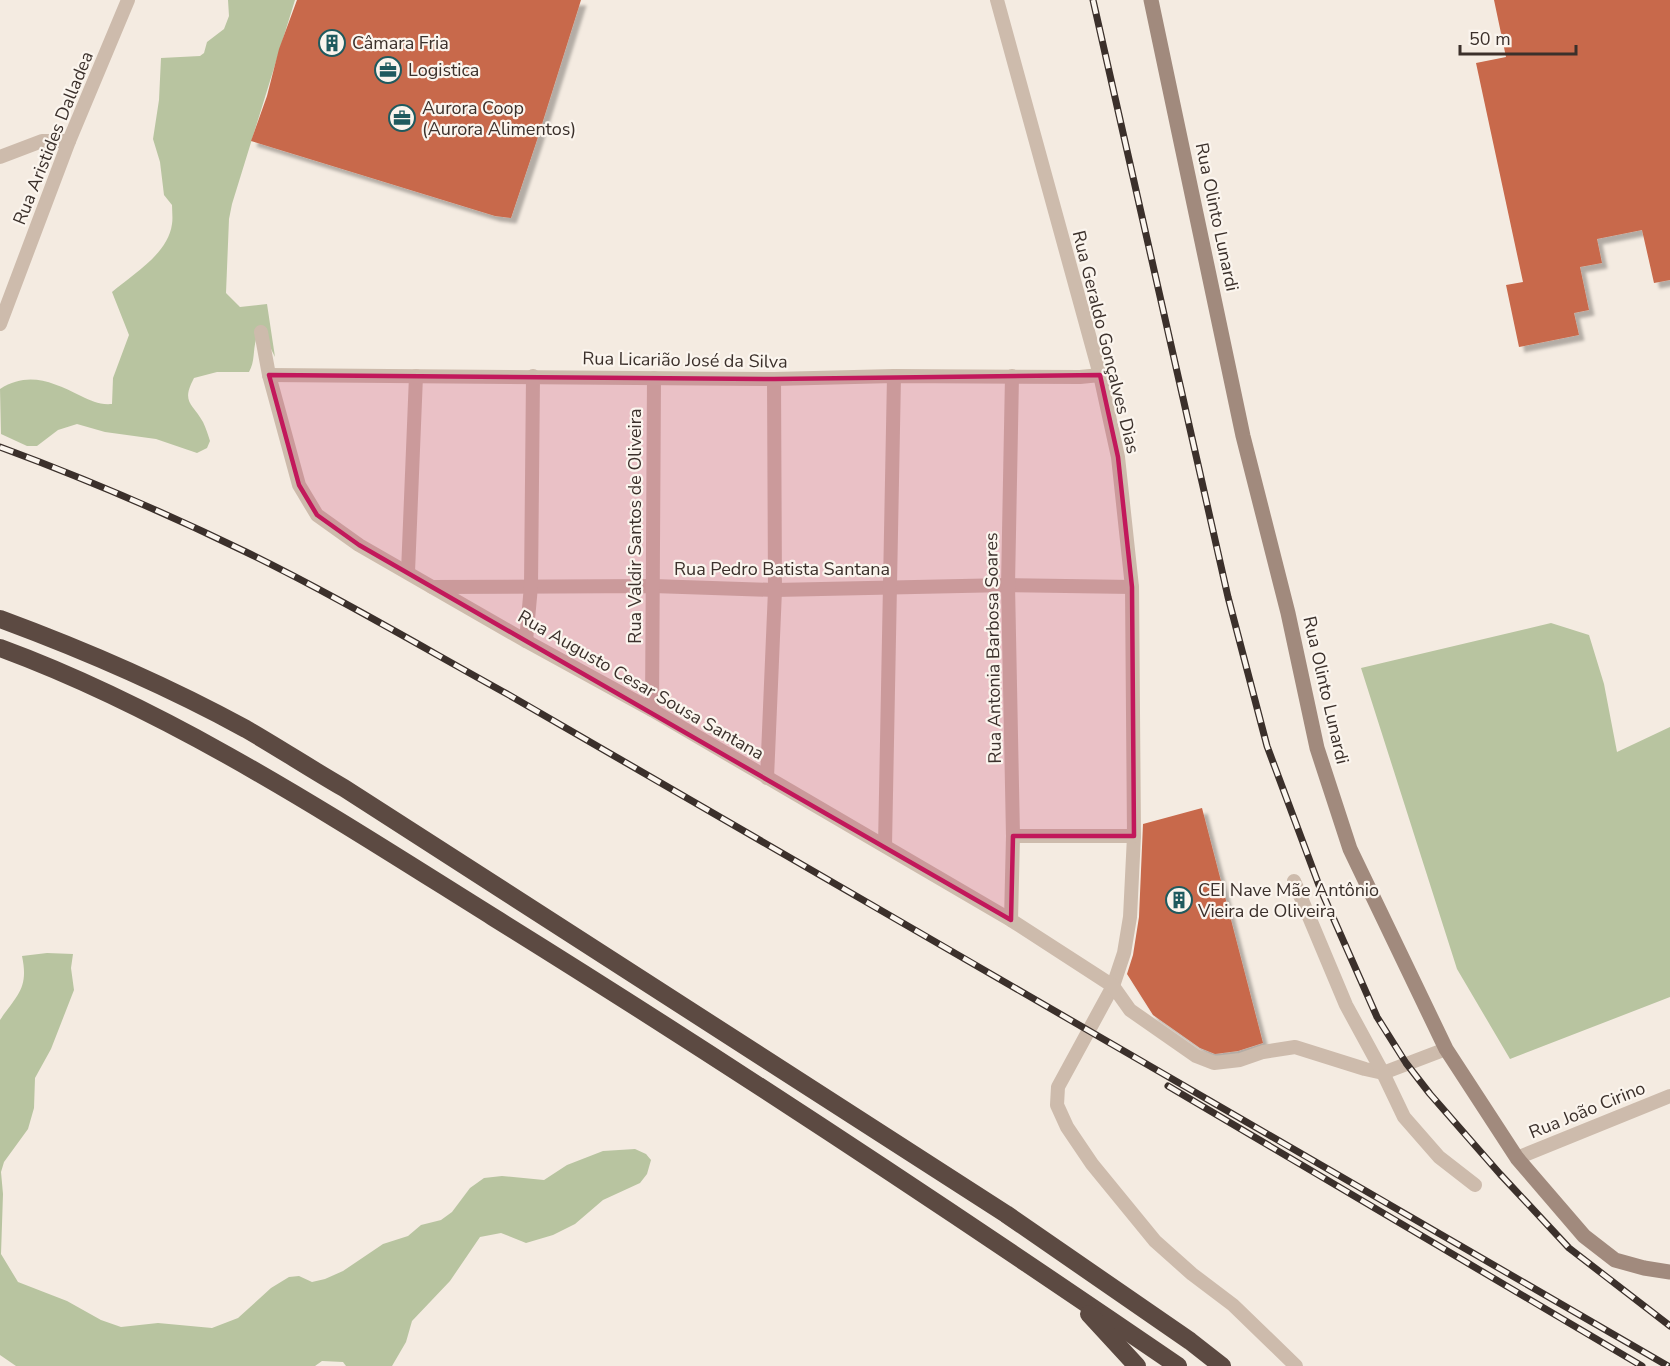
<svg xmlns="http://www.w3.org/2000/svg" width="1670" height="1366" viewBox="0 0 1670 1366" font-family="'Nunito Sans',sans-serif">
  <style>
    .green { fill: #b8c4a0 }
    .building { fill: #c8694b; filter: url(#shadow) }
    .lines { fill: none; stroke-linecap: round; stroke-linejoin: round }
    .street { stroke: #cdbbac; stroke-width: 14 }
    .secondary { stroke: #a18a7d; stroke-width: 15 }
    .highway { stroke: #5c4a42; stroke-width: 18 }
    .rail-casing { stroke: #3b302b; stroke-width: 7 }
    .rail { stroke: #fbf5ee; stroke-width: 4.5; stroke-dasharray: 14; stroke-linecap: butt }
    .marked { fill: #c2185b; fill-opacity: 0.2; stroke: #c2185b; stroke-width: 4.5; stroke-linejoin: round }
    .labels { text-anchor: middle; dominant-baseline: central; stroke-width: 4.5; stroke-linejoin: round; paint-order: stroke }
    .poi-label { font-size: 18px; fill: #3b302b; stroke: #fbf5ee; text-anchor: start }
    .street-label { font-size: 18px; fill: #3b302b; stroke: #fbf5ee }
  </style>
  <defs>
    <filter id="shadow"><feDropShadow dx="5.5" dy="5.5" stdDeviation="1.5" flood-color="#0004"/></filter>
  </defs>
  <rect width="100%" height="100%" fill="#f4ebe1"/>
  <g class="green">
    <path d="M228,0H295L232,204L229,219L226,293L240,307L267,304L275,357L265,337L258,334C252,347 256,360 249,372H217L194,378C181,403 192,402 203,422C206,428 208,435 210,441L207,448L197,453L156,439L105,432L77,424L58,430L37,446H27L1,434L0,389C29,371 52,382 81,396C92,401 99,405 112,404L113,378L129,335L112,292C133,274 168,254 172,224C173,218 172,211 172,205L164,195L160,162L153,139L159,100L161,58L200,56L204,53L207,42L224,29L229,16Z"/>
    <path d="M1551,623L1589,635L1604,684L1617,752L1670,727V997L1510,1059L1457,969L1361,668Z"/>
    <path d="M47,953L73,954L71,968L74,990L51,1049L35,1078L34,1108L28,1129L4,1162L1,1172L3,1194L1,1254L18,1282L67,1301L101,1320L121,1327L158,1323L212,1328L238,1318L271,1288L289,1277L299,1276L312,1282L325,1279L343,1271L383,1244L408,1236L421,1225L441,1220L452,1212L470,1188L484,1178L502,1176L544,1180L567,1165L603,1151L635,1149L646,1154L651,1160L647,1174L640,1183L603,1200L575,1224L553,1235L526,1243L501,1233L480,1237L450,1281L412,1321L406,1342L392,1366H346L343,1362L322,1361L315,1366H16L0,1355V1020C17,995 29,989 22,956Z"/>
  </g>
  <g class="building">
    <path d="M297,0H581L537,140L511,218L495,216L251,141L267,96L279,49Z"/>
    <path d="M1494,0H1670V280L1654,283L1642,230L1597,239L1602,263L1580,267L1589,310L1574,313L1579,335L1519,347L1506,285L1523,282L1476,63L1506,57Z"/>
    <path d="M1202,808L1263,1043L1238,1051L1215,1054L1200,1048L1153,1015L1127,974L1133,955L1139,917L1143,824Z"/>
  </g>
  <g class="lines">
    <g class="street">
      <path d="M997,0L1100,375L1118,457L1132,587L1134,836L1130,917L1124,953L1113,986L1058,1087L1057,1105L1067,1127L1092,1164L1155,1241L1192,1274L1233,1305L1296,1366"/>
      <path d="M0,157L42,141H69"/>
      <path d="M0,324L69,141L128,0"/>
      <path d="M261,332L269,375L299,485L317,515L359,545L526,641L652,710L1011,920L1113,986L1130,1010L1196,1056L1214,1063L1240,1060L1263,1052L1295,1047L1365,1069L1383,1073L1446,1049"/>
      <path d="M269,375L774,379L894,376L1080,377L1100,375"/>
      <path d="M408,572L416,376"/>
      <path d="M432,587L653,586L775,590L1008,585L1132,587"/>
      <path d="M526,641L531,586L533,376"/>
      <path d="M652,710L654,378"/>
      <path d="M767,778L775,590L774,379"/>
      <path d="M1013,836H1134"/>
      <path d="M885,846L894,376"/>
      <path d="M1294,881L1346,1005L1383,1073L1404,1117L1439,1157L1475,1185"/>
      <path d="M1011,920L1013,836L1008,585L1012,376"/>
      <path d="M1517,1158L1670,1096"/>
    </g>
    <path class="secondary" d="M1151,0L1243,436L1288,613L1317,748L1350,849L1446,1049L1517,1158L1584,1236L1615,1260L1644,1268L1670,1272"/>
    <g class="highway">
      <path d="M0,619C84,650 167,686 246,729C279,748 311,769 344,788L1006,1214L1190,1341L1222,1366"/>
      <path d="M0,648C174,712 336,819 493,917C725,1061 953,1212 1178,1366"/>
      <path d="M1089,1314L1137,1366"/>
    </g>
    <defs>
      <g id="rail">
        <path d="M1093,0L1228,597L1267,746L1320,888L1377,1017L1406,1063L1430,1094L1500,1174L1569,1248L1670,1326"/>
        <path d="M0,447C84,478 166,513 246,552C336,596 422,647 509,695L1668,1366"/>
        <path d="M1168,1086L1642,1366"/>
      </g>
    </defs>
    <use href="#rail" class="rail-casing"/>
    <use href="#rail" class="rail"/>
  </g>
  <path class="marked" d="M269,375L774,379L1100,375L1118,457L1132,587L1134,836H1013L1011,920L359,545L317,515L299,485Z"/>
  <defs>
    <symbol id="building-ring" viewBox="-11 -11 22 22"><circle r="9.5" fill="#fbf5ee" stroke="#1f5a5e" stroke-width="1.5"/><path d="M-4-6H4V6H1V3H-1V6H-4ZM-2.5-4.3h1.7v1.8h-1.7ZM.8-4.3h1.7v1.8H.8ZM-2.5-1h1.7V.8h-1.7ZM.8-1h1.7V.8H.8Z" fill="#1f5a5e"/></symbol>
    <symbol id="office-ring" viewBox="-11 -11 22 22"><circle r="9.5" fill="#fbf5ee" stroke="#1f5a5e" stroke-width="1.5"/><path d="M-6-3h4V-5.5h4V-3h4V5H-6ZM-1-4.5V-3h2v-1.5ZM-6 0V1H6V0Z" fill="#1f5a5e"/></symbol>
  </defs>
  <g fill-rule="evenodd">
    <use href="#building-ring" x="317" y="28" width="30" height="30"/>
    <use href="#office-ring" x="373" y="55" width="30" height="30"/>
    <use href="#office-ring" x="387" y="103" width="30" height="30"/>
    <use href="#building-ring" x="1164" y="885" width="30" height="30"/>
  </g>
  <g class="labels">
    <g class="poi-label">
      <text x="352" y="43">Câmara Fria</text>
      <text x="408" y="70">Logistica</text>
      <text x="422" y="108">Aurora Coop<tspan x="422" dy="21">(Aurora Alimentos)</tspan></text>
      <text x="1198" y="890">CEI Nave Mãe Antônio<tspan x="1198" dy="21">Vieira de Oliveira</tspan></text>
    </g>
    <g class="street-label">
      <text transform="translate(53 138) rotate(-68)">Rua Aristides Dalladea</text>
      <text transform="translate(1217 217) rotate(78)">Rua Olinto Lunardi</text>
      <text transform="translate(1106 342) rotate(76)">Rua Geraldo Gonçalves Dias</text>
      <text transform="translate(685 360) rotate(1)">Rua Licarião José da Silva</text>
      <text transform="translate(635 526) rotate(-90)">Rua Valdir Santos de Oliveira</text>
      <text x="782" y="569">Rua Pedro Batista Santana</text>
      <text transform="translate(993 648) rotate(-91)">Rua Antonia Barbosa Soares</text>
      <text transform="translate(641 685) rotate(30)">Rua Augusto Cesar Sousa Santana</text>
      <text transform="translate(1326 690) rotate(77)">Rua Olinto Lunardi</text>
      <text transform="translate(1587 1110) rotate(-22)">Rua João Cirino</text>
    </g>
  </g>
  <path d="M1460 45v9h116v-9" fill="none" stroke="#3b302b" stroke-width="3"/>
  <text x="1469" y="45" font-size="18" fill="#3b302b" stroke="#fbf5ee" stroke-width="4.5" paint-order="stroke">50 m</text>
</svg>
